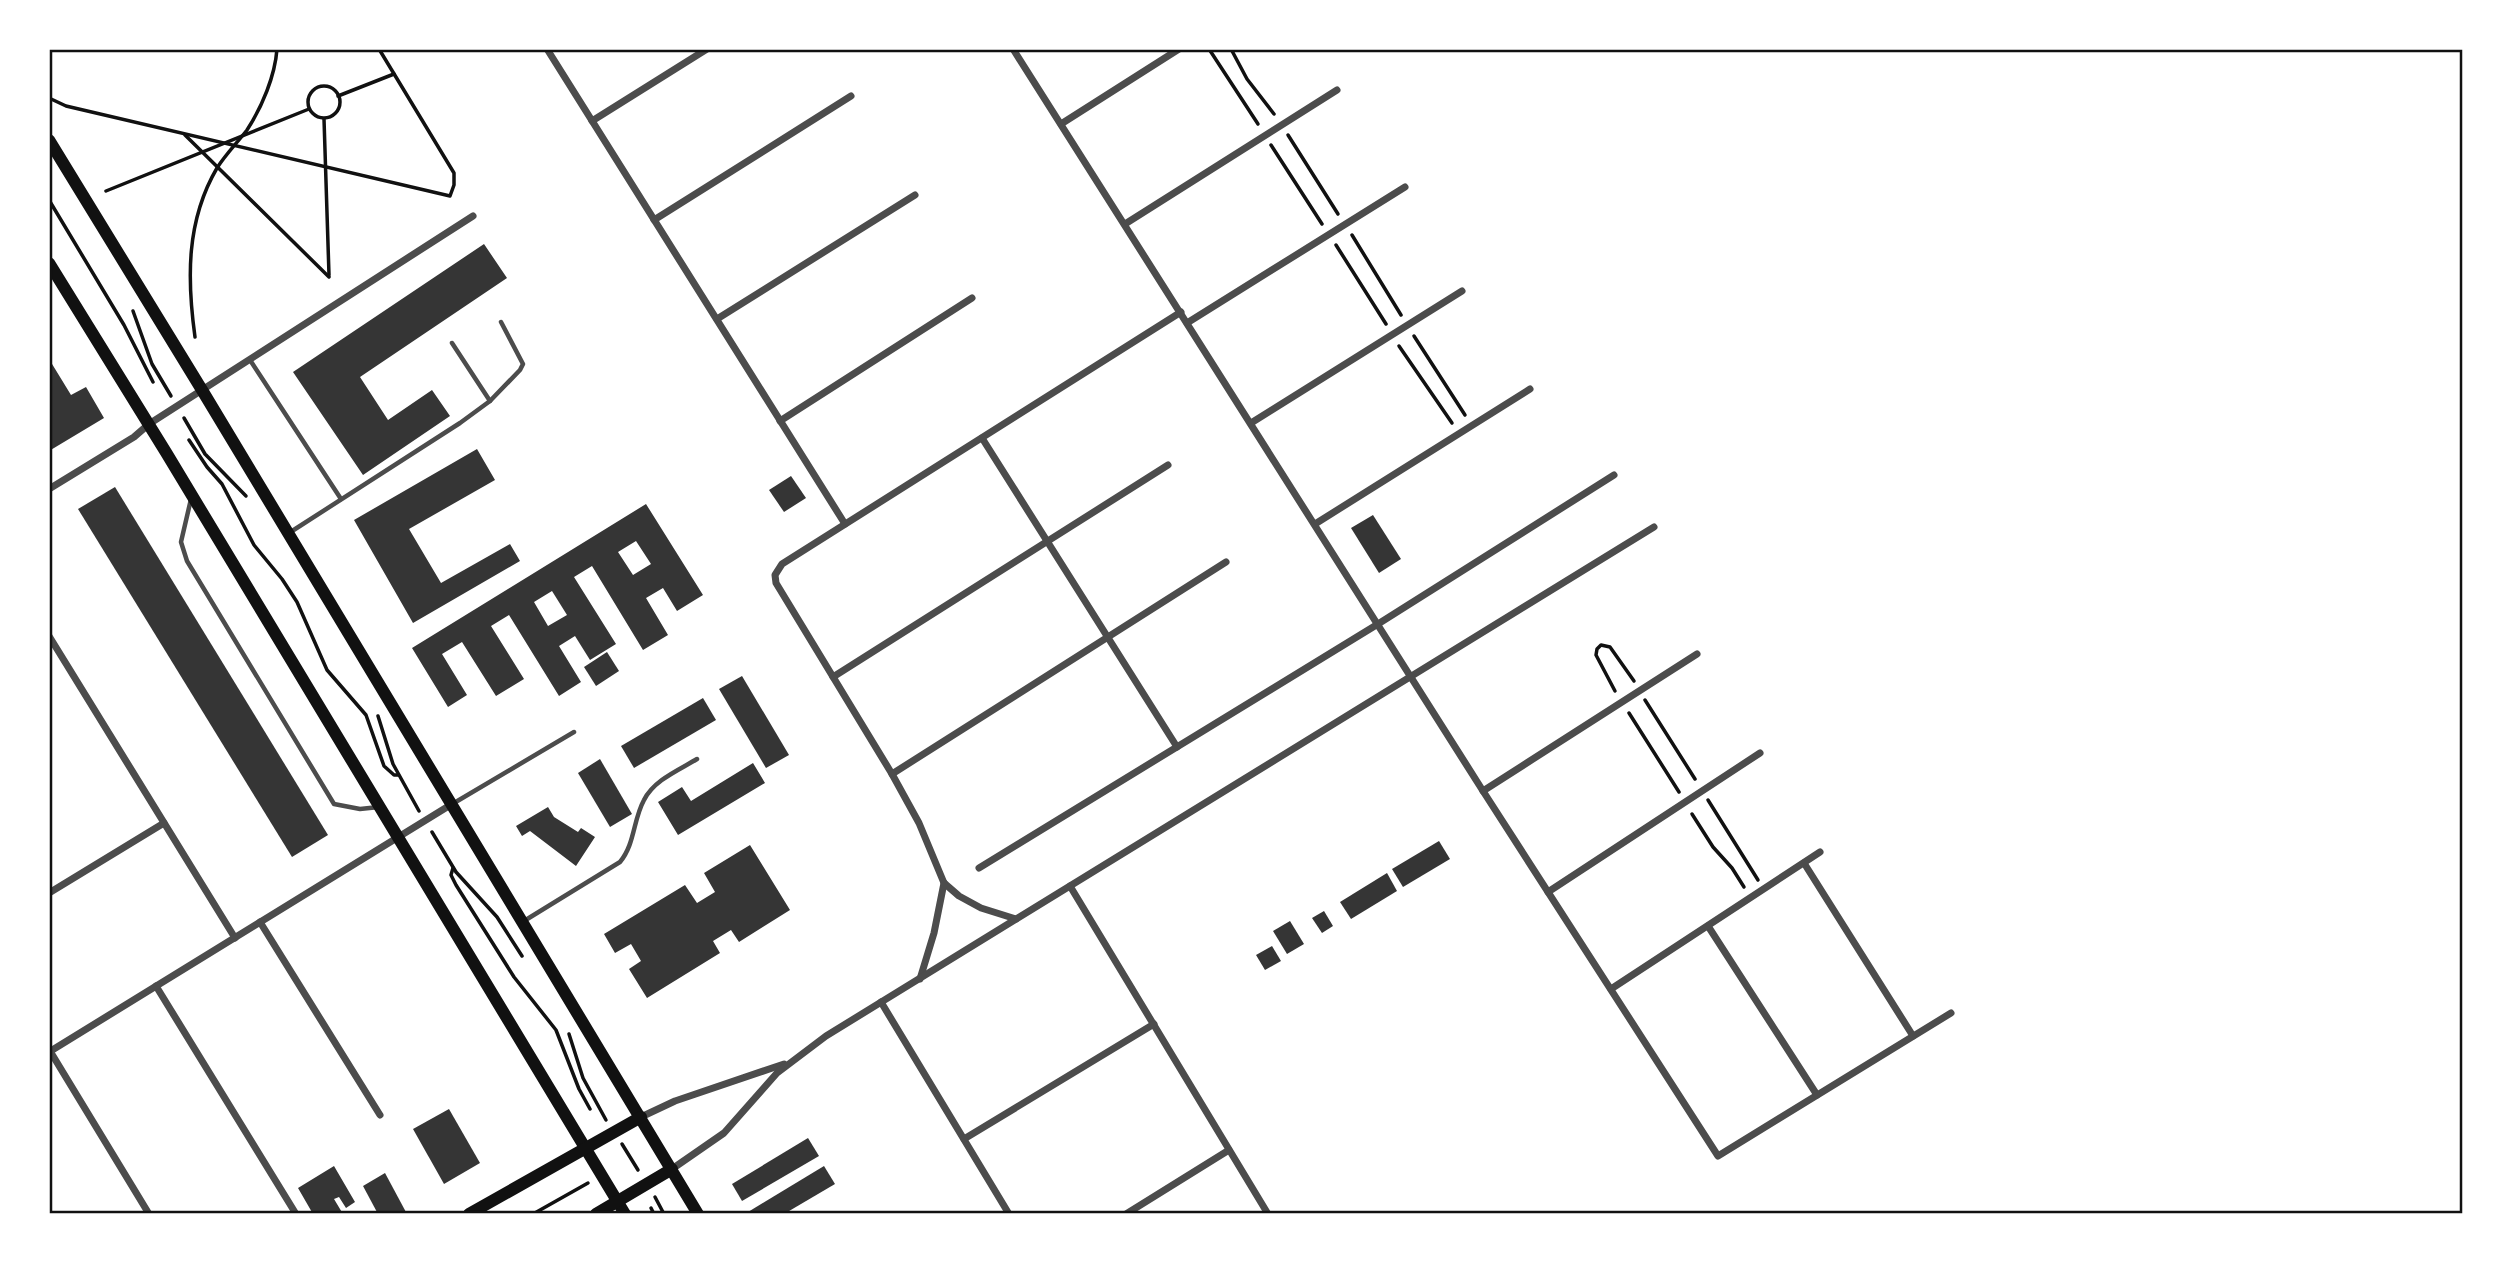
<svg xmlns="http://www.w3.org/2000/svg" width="2512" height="1263" viewBox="0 0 2512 1263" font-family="Ubuntu,sans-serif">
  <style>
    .building { fill: #353535; fill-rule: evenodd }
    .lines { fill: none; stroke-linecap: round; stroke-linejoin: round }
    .path { stroke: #111; stroke-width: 3.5 }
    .service { stroke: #4c4c4c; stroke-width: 4.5 }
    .minor { stroke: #4c4c4c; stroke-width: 7 }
    .secondary { stroke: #111; stroke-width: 12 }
    .neatline { fill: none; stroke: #111; stroke-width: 2.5 }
  </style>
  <rect width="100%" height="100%" fill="#fff"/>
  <g class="building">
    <path d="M484,244L507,278L360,377L388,420L432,390L450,416L363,475L293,372Z"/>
    <path d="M49,359L71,395L86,387L104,418L49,451Z"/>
    <path d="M477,449L495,480L409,529L441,583L510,544L520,561L413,623L354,520Z"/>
    <path d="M791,476L806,498L784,512L769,490Z"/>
    <path d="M115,487L328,835L292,857L78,509Z"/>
    <path d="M646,504L703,595L677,611L663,588L646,598L668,635L643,650L592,566L574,577L616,644L590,660L575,636L559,646L581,682L559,696L509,615L491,626L524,679L496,696L462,642L442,654L467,695L448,707L412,648ZM636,541L651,564L633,575L618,552ZM552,591L567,615L548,626L534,602Z"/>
    <path d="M1373,515L1401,559L1379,573L1351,528Z"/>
    <path d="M607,652L619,671L596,686L584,667Z"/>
    <path d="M742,676L789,755L766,768L719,689Z"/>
    <path d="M703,698L716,720L634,768L621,746Z"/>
    <path d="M600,759L632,814L610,827L578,773Z"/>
    <path d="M753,763L765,783L678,835L658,802L682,787L691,801Z"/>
    <path d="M548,807L554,817L578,832L581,828L595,837L576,866L530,831L522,836L516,826Z"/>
    <path d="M1439,841L1450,859L1403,887L1392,869Z"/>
    <path d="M750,845L790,910L739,942L731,930L713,941L720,953L647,998L629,969L641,961L631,944L615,953L604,934L685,885L697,903L715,892L704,873Z"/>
    <path d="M1387,873L1397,891L1351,919L1340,902Z"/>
    <path d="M1324,911L1333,926L1322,933L1312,918Z"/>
    <path d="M1290,921L1304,944L1287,954L1273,931Z"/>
    <path d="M1272,946L1281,961L1265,970L1256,955Z"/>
    <path d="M449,1109L480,1163L444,1184L413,1129Z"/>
    <path d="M808,1138L819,1156L742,1201L732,1184Z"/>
    <path d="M334,1166L355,1202L346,1208L339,1197L334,1199L343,1214H319L317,1211L313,1214L298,1188Z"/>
    <path d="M824,1166L835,1184L784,1214H749L748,1212Z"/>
    <path d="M385,1173L407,1214H378L363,1186Z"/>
  </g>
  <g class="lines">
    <g class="path">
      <path d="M1209,49L1258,124"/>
      <path d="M1231,49L1247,79L1274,114"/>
      <circle cx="324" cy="102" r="16"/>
      <path d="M338,96L394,74"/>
      <path d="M49,98L66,106L450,196L454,185V173L379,49"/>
      <path d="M324,119L329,275"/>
      <path d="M185,135L329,277"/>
      <path d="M1288,135L1338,214"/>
      <path d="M1271,145L1322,224"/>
      <path d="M106,191L309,109"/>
      <path d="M49,200L124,325L153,382"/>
      <path d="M1352,235L1401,315"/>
      <path d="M1336,245L1386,324"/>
      <path d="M133,311L152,364L171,396"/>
      <path d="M1414,336L1465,415"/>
      <path d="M195,337C187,279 186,221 217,168C226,154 237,143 247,130C262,107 275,76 277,49"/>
      <path d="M1399,346L1452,423"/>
      <path d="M184,418L205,454L246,496"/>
      <path d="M189,440L207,467L222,484L254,545L282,579L297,602L327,670L366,715L384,766L394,775H398"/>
      <path d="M1615,691L1596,655L1597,649L1601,645L1610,647L1634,681"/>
      <path d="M1645,700L1695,779"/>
      <path d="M1629,713L1679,792"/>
      <path d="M378,716L393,764L419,811"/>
      <path d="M1708,800L1758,880"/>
      <path d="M1692,814L1713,847L1732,868L1744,887"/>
      <path d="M432,832L456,872L497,917L522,956"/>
      <path d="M453,868L451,875L456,885L514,977L556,1030L579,1089L590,1109"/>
      <path d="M569,1034L583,1078L606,1120"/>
      <path d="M622,1144L638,1170"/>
      <path d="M655,1197L664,1214"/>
      <path d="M651,1208L654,1214"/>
      <path d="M533,1214L588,1183"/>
    </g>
    <g class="service">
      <path d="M250,360L341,499"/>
      <path d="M490,401L520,370L523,364L501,322"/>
      <path d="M191,499L181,542L187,561L334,804L360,809L379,807"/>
      <path d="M289,533L460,423L490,401L452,343"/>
      <path d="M454,803L574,732"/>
      <path d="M524,921L620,862C635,844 633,820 644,800C654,780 679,770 697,759"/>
    </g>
    <g class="minor">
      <path d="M547,49L845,524"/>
      <path d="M1013,49L1483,791L1718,1156L1951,1013"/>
      <path d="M592,121L707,49"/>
      <path d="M1061,124L1179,49"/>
      <path d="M654,220L851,96"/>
      <path d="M1125,224L1337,90"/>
      <path d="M717,319L915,195"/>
      <path d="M1187,323L1405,187"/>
      <path d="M780,421L972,298"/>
      <path d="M1251,423L1462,291"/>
      <path d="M982,438L1177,747"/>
      <path d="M49,489L134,437L149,424L473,216"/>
      <path d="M1315,524L1530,389"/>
      <path d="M49,636L235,938"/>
      <path d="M833,677L1168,465"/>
      <path d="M892,774L1226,562"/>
      <path d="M1483,791L1697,654"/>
      <path d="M1804,863L1913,1036"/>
      <path d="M979,868L1378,624L1614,475"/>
      <path d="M1070,886L1268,1214"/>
      <path d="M1548,892L1760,753"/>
      <path d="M49,893L164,823"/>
      <path d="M1016,919L981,908L959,896L944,883L919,823L892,774L776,583L775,575L782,564L1181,312"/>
      <path d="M260,922L380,1115"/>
      <path d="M1708,926L1817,1095"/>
      <path d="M920,979L934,933L944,883"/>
      <path d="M156,986L296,1214"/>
      <path d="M1611,989L1820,852"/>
      <path d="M881,1002L1009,1214"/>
      <path d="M50,1051L149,1214"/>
      <path d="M49,1052L452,804"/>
      <path d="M641,1117L675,1101L784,1064"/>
      <path d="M964,1139L1154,1024"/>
      <path d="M672,1169L724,1133L777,1073L826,1036L1654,527"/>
      <path d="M1126,1214L1229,1150"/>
    </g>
    <g class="secondary">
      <path d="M49,140L202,390L698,1214"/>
      <path d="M49,263L167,454L625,1214"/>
      <path d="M469,1214L641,1117"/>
      <path d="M596,1214L672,1169"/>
    </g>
  </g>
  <rect width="2512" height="1263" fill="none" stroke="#ffffff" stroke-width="102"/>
  <rect x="51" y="51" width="2410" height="1161" class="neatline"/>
</svg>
